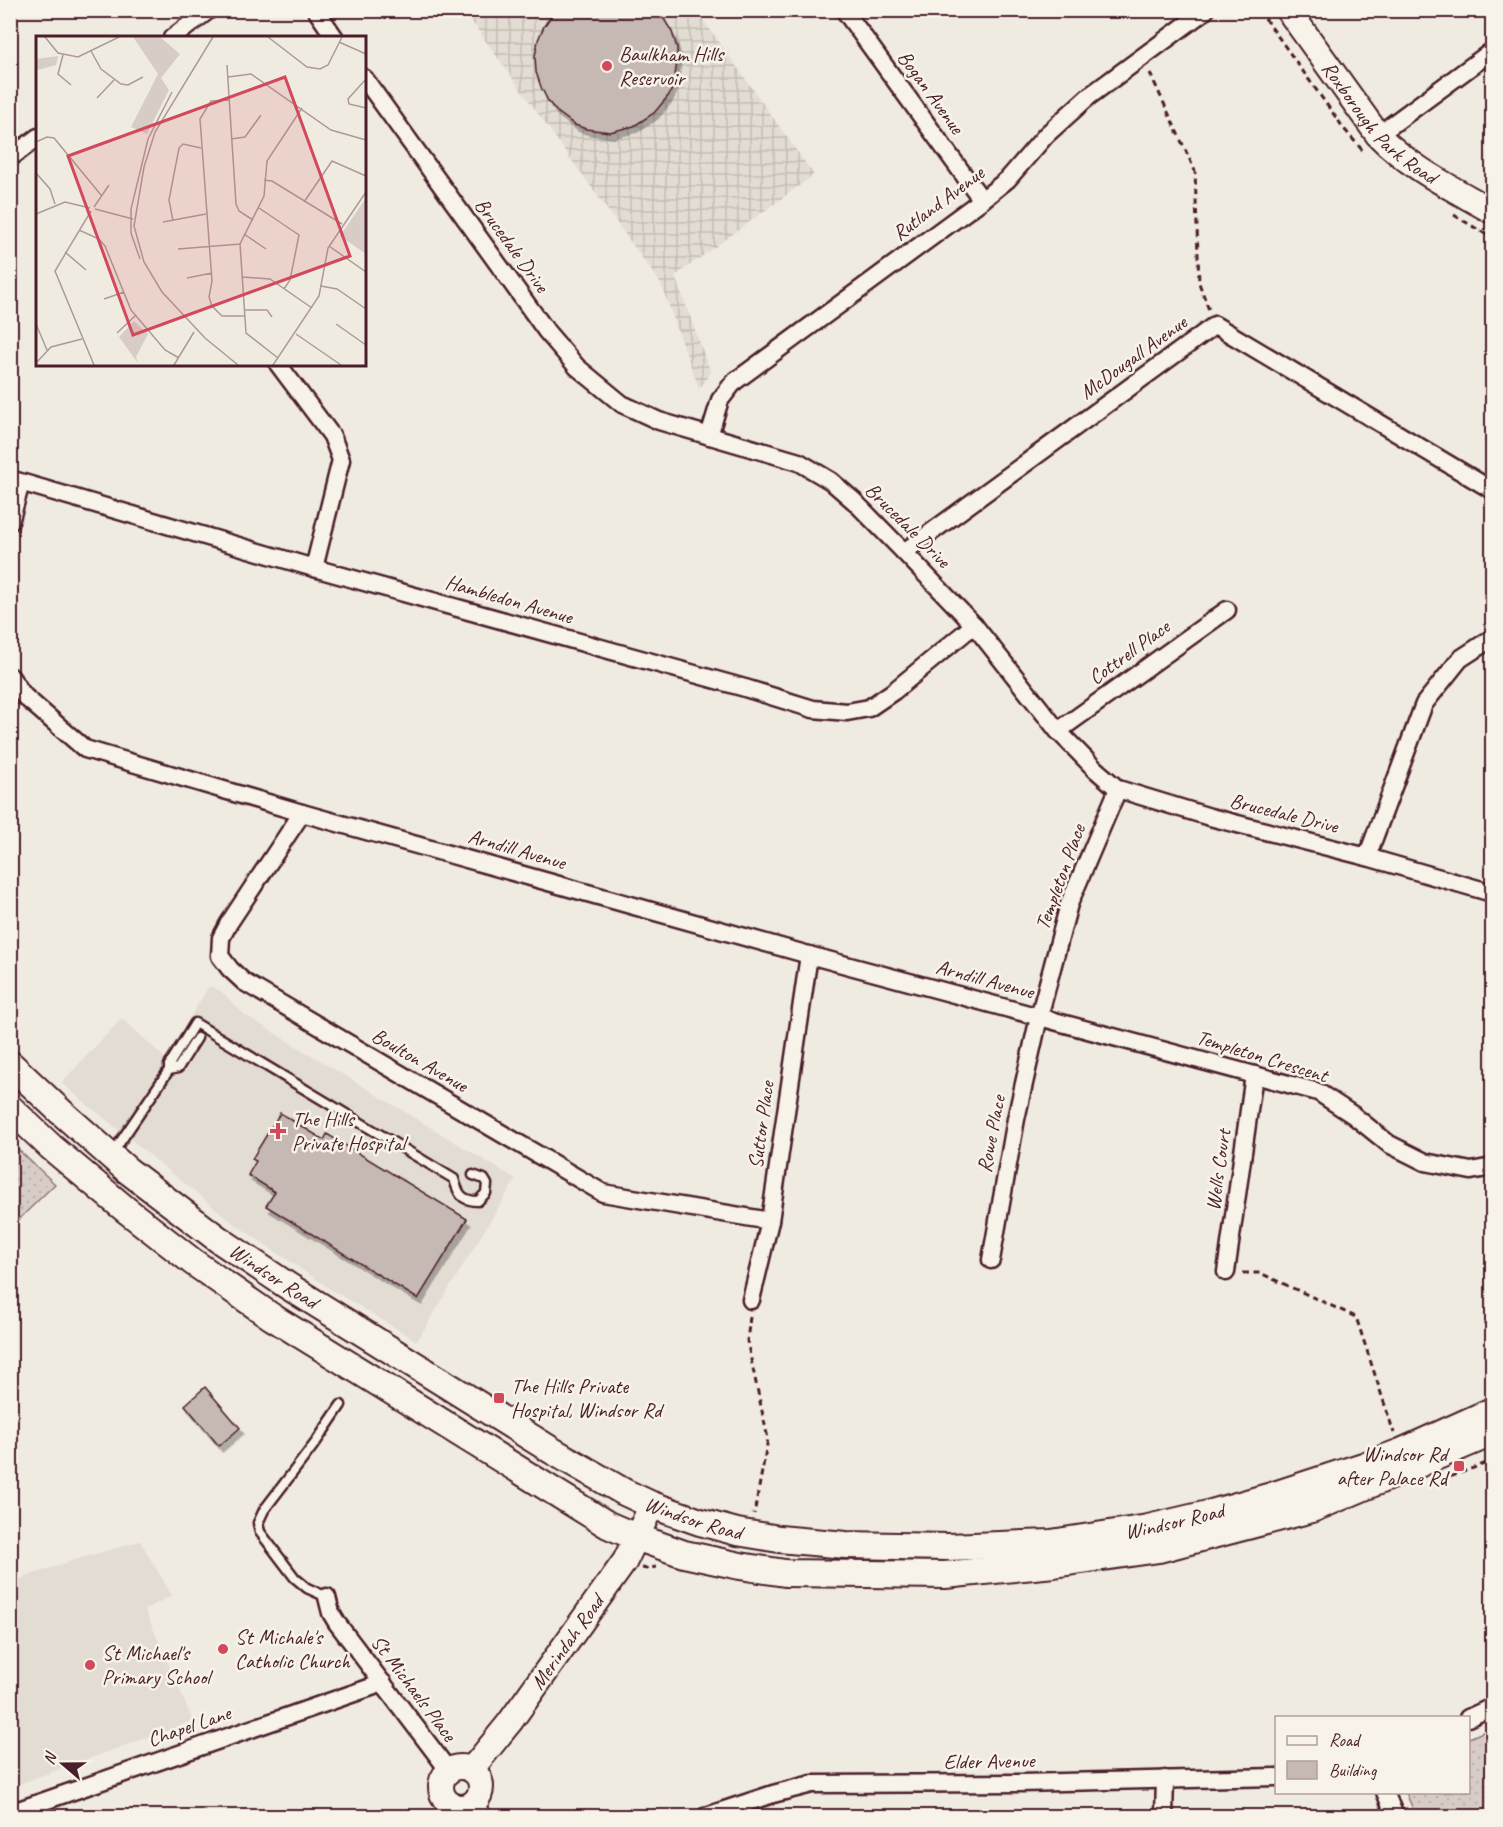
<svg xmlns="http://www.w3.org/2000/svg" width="1503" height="1827" viewBox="0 0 1503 1827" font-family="Caveat,sans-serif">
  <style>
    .built { fill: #e3dcd2 }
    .industrial { fill: url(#industrial-grid) }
    .grass { fill: url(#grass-dots); stroke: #917678; stroke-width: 1.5 }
    .building { fill: #c6b8b3; stroke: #4a1f2b; stroke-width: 1.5; filter: url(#shadow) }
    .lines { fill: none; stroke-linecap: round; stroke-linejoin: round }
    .lane-casing { stroke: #4a1f2b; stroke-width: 13 }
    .street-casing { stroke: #4a1f2b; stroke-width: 21 }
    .secondary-casing { stroke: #4a1f2b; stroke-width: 28 }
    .primary-casing { stroke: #4a1f2b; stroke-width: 30 }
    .path { stroke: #4a1f2b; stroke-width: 3; stroke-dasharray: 6 4.5; stroke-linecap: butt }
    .lane { stroke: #f7f3e8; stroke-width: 8 }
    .street { stroke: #f7f3e8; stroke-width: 16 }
    .secondary { stroke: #f7f3e8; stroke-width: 24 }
    .primary { stroke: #f7f3e8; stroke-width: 26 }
    .poi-dot { fill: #d1495b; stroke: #f7f3e8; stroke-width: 2 }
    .labels { text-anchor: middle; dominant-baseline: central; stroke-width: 5; stroke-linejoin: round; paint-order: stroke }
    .poi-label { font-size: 21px; fill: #4a1f2b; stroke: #f7f3e8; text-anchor: start }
    .street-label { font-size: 21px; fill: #4a1f2b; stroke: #f7f3e8 }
    .inset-road { fill: none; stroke: #ae9998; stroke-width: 1.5 }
    .view { fill: #d1495b; fill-opacity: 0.15; stroke: #d1495b; stroke-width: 3 }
    .inset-edge { fill: none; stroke: #4a1f2b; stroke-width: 3 }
  </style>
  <defs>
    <pattern id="industrial-grid" width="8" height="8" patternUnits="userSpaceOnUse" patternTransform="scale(1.5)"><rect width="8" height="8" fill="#e3dcd2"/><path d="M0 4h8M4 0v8" fill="none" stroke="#c4bcb4"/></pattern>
    <pattern id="grass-dots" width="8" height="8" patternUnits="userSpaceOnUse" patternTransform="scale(1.5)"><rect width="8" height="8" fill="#d8cdc6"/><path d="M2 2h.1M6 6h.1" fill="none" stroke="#bbb0aa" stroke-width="1.8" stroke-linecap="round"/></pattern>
    <filter id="shadow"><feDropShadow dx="3.5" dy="6" stdDeviation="0" flood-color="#0004"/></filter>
  </defs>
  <rect width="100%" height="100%" fill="#f0ebe0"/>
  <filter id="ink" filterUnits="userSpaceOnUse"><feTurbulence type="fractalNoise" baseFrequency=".0167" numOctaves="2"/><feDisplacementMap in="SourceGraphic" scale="12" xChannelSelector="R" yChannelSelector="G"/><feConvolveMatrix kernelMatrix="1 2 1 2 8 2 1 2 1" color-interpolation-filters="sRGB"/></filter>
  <g filter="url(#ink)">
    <g class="built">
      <path d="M209,986L221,991L245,1015L516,1179L417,1341L332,1290L233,1223L61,1083L122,1018L165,1058Z"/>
      <path d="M140,1541L172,1595L145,1610L193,1721L11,1787V1582L71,1561Z"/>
    </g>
    <path class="industrial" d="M464,11H697L814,175L675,276L711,373L699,389L661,284Z"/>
    <g class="grass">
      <path d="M11,1143L55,1184L11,1227H10Z"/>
      <path d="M1492,1728V1816H1416L1406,1793L1468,1792L1469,1738Z"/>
    </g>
    <g class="building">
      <path d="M556,10H657L664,19L672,32L677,48V60L674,84L669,95L654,113L634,126L610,132L586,129L575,125L556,111L548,101L541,87L536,72L535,56L538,40L544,26Z"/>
      <path d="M280,1113L324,1140L327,1134L467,1219L418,1299L266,1206L275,1192L248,1175L256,1161L252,1159Z"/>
      <path d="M205,1387L240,1428L219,1446L185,1405Z"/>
    </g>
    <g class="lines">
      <defs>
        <g id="lane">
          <path d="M169,1070L178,1068L197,1038"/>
          <path d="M112,1154L169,1070V1065L195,1023L454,1179C458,1193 461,1201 478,1201L486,1193L487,1184L484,1179L473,1175"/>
          <path d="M327,1597L307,1588L295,1578L260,1532L258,1523L264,1510L316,1442L341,1405"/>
        </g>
        <g id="street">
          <path d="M316,10L335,38"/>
          <path d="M844,10L982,200"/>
          <path d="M172,38L209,10"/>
          <path d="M364,78L547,332L577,367L622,404L659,421L799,462L831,481L854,501L904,552L974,625L1058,731L1095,769L1118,789L1210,817L1367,857L1492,893"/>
          <path d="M1378,135L1492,51"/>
          <path d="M10,158L38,137"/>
          <path d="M278,364L332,436L341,460L314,568"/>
          <path d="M709,436L720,400L734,382L982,200L1008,179L1046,135L1088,97L1206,10"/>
          <path d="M10,479L314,568L745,688L813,709L847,712L869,708L894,691L974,625"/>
          <path d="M10,522L21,483"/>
          <path d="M904,552L1215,325L1492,490"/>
          <path d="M10,676L24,696L85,749L302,813L809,955L1318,1092L1353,1115L1389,1144L1425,1162L1471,1171L1492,1167"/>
          <path d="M1058,731L1227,610"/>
          <path d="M302,813L229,923L221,938L220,956L230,969L244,982L603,1193L770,1221"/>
          <path d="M1367,857L1424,704L1460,659L1492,638"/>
          <path d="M991,1260L1016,1119L1039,1017L1069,904L1118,789"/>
          <path d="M1226,1272L1254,1075"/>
          <path d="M751,1300L770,1221L809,955"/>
          <path d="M327,1597L331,1613L337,1623L449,1771"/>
          <path d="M1468,1718L1492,1707"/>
          <path d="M1385,1792L1395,1816"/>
          <path d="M473,1803L483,1816"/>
          <path d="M10,1813L383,1683"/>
          <path d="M706,1816L773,1794L812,1784L1020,1783L1276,1777"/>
          <path d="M1164,1816L1165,1779"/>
        </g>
        <g id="secondary">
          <path id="s1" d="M1288,10L1378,135C1410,168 1452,188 1492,211"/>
          <circle cx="461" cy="1787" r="20"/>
          <path id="s2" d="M471,1770L510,1722L625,1561L652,1505"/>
        </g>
        <g id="primary">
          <path id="s3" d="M10,1064L60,1111L127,1170L218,1239L288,1286L551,1450L624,1492L652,1505L700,1522L737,1532L779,1539L846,1545L948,1547L1051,1543L1148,1528L1208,1514L1268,1497L1366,1465L1401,1452L1492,1411"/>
          <path d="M10,1108L51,1147L125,1209L193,1262L272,1317L608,1525L636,1537L684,1554L740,1566L785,1573L945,1575L1054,1564L1159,1549L1312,1509L1492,1433"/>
        </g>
      </defs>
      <use href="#lane" class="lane-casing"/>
      <use href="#street" class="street-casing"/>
      <use href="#secondary" class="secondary-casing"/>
      <use href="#primary" class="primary-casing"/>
      <g class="path">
        <path d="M1259,10L1345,130L1363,151"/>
        <path d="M1150,73L1195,171L1199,283L1209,310"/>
        <path d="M1454,215L1492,238"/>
        <path d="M1243,1273H1260L1356,1317L1394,1433"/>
        <path d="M750,1317L747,1341L768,1439L754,1514"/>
        <path d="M1431,1484L1492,1461"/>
        <path d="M642,1568L647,1569L656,1567"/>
      </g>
      <use href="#lane" class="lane"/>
      <use href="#street" class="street"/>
      <use href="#secondary" class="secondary"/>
      <use href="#primary" class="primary"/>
    </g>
  </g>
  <g class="poi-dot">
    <circle cx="607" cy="66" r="6"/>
    <path d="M275 1122h6v6h6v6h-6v6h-6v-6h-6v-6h6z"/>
    <rect x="493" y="1392" width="12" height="12" rx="3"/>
    <rect x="1453" y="1460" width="12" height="12" rx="3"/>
    <circle cx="223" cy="1649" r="6"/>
    <circle cx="90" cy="1665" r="6"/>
  </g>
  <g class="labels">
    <g class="poi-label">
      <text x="619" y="54">Baulkham Hills<tspan x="619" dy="24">Reservoir</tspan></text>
      <text x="292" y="1119">The Hills<tspan x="292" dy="24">Private Hospital</tspan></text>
      <text x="511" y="1386">The Hills Private<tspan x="511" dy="24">Hospital, Windsor Rd</tspan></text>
      <text x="1447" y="1454" text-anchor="end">Windsor Rd<tspan x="1447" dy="24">after Palace Rd</tspan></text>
      <text x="235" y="1637">St Michale's<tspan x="235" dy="24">Catholic Church</tspan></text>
      <text x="102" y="1653">St Michael's<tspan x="102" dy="24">Primary School</tspan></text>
    </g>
    <g class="street-label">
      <text transform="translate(931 92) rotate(54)">Bogan Avenue</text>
      <text stroke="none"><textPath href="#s1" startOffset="146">Roxborough Park Road</textPath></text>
      <text transform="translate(938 203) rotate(-37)">Rutland Avenue</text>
      <text transform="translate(512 245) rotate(54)">Brucedale Drive</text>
      <text transform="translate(1133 357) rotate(-36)">McDougall Avenue</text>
      <text transform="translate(908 525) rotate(45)">Brucedale Drive</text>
      <text transform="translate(509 599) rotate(16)">Hambledon Avenue</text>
      <text transform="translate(1129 652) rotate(-36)">Cottrell Place</text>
      <text transform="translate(1284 813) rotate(14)">Brucedale Drive</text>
      <text transform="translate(517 849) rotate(16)">Arndill Avenue</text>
      <text transform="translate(1060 877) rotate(-70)">Templeton Place</text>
      <text transform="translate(985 979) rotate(15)">Arndill Avenue</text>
      <text transform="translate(1262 1056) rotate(17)">Templeton Crescent</text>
      <text transform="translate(420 1060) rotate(30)">Boulton Avenue</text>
      <text transform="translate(761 1125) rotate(-82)">Suttor Place</text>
      <text transform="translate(991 1134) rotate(-79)">Rowe Place</text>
      <text transform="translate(1218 1170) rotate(-82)">Wells Court</text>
      <text stroke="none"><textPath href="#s3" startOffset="339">Windsor Road</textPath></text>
      <text stroke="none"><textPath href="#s3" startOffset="825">Windsor Road</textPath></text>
      <text stroke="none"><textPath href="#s3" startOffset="1311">Windsor Road</textPath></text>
      <text stroke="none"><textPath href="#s2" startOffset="160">Merindah Road</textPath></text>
      <text transform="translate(414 1688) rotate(53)">St Michaels Place</text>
      <text transform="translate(189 1726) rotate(-19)">Chapel Lane</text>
      <text transform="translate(989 1761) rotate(-1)">Elder Avenue</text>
    </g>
  </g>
  <g transform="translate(36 36)">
    <rect width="330" height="330" fill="#f0ebe0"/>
    <path d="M97,1H124L144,18L125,42L133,54L111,98L95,91L122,38ZM22,20L20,29L2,34L0,31V23ZM330,162V218L304,200ZM98,285L112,298L100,321L102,327L83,301Z" fill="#d8cdc6"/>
    <path class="inset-road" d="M9,1L22,17L42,21L83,1M177,1L119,96L108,131L98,190L108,226L126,256L169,302L202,329M232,1L271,31L284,33L292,29L306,1M303,6L330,18M55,15L65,33L85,48L92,49L107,41M27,19L22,38L35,49M191,29L200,168L203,175L217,184M192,41L215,38L295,94L330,104M330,43L312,63L313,68L330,72M61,62L78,44M193,64L175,65L164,83L176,245L173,261L176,270L186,280H209M195,103L209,101L225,79M0,106L11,101L18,102L65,159M0,137L14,153L19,168M228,144L236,145L306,188M268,166L296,125L330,140M58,171L73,149M223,172L263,199L254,244L248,253M59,173L97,183M55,175L19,235L58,329M0,178L29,166L54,172M137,185L133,164L143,112L147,108L165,112M127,186L170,178M43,194L63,203L69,210L95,274L129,314L143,322M208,198L230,213M293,210L330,236M142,213L204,208M29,216L50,234M104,223L95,197V173L112,103L136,56M206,241L234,243L276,272M151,242L176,237M285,250L301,253L330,273M68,263L88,256M209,274H231L236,281M0,288L11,314M300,288L330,309M81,297L99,280M260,298L305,329M242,322L210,297L204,208L228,160L231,125L266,72M0,327L15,311L46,303M138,329L158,296M237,329L283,260L292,212L330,156"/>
    <path class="view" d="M249,41L314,220L97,299L32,120Z"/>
    <rect width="330" height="330" class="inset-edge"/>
  </g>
  <rect width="1503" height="1827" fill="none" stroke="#f7f3e8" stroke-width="36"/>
  <rect x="18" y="18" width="1467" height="1791" fill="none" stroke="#4a1f2b" stroke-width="2" filter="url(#ink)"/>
  <rect x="1275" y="1716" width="195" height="78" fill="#f7f3e8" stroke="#b29e9c" stroke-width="1.5"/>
  <rect x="1287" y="1736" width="30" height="9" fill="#f7f3e8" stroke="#b29e9c" stroke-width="1.5"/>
  <text x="1329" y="1746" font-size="18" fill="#4a1f2b">Road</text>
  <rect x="1287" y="1761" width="30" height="18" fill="#c6b8b3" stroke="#b29e9c" stroke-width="1.5"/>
  <text x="1329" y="1776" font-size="18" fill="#4a1f2b">Building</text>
  <g transform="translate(63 1764) rotate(290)" stroke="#f7f3e8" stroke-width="4.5" paint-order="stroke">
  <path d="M0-4.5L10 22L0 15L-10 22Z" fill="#4a1f2b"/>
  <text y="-9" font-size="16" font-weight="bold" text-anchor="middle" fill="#4a1f2b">N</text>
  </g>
</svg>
